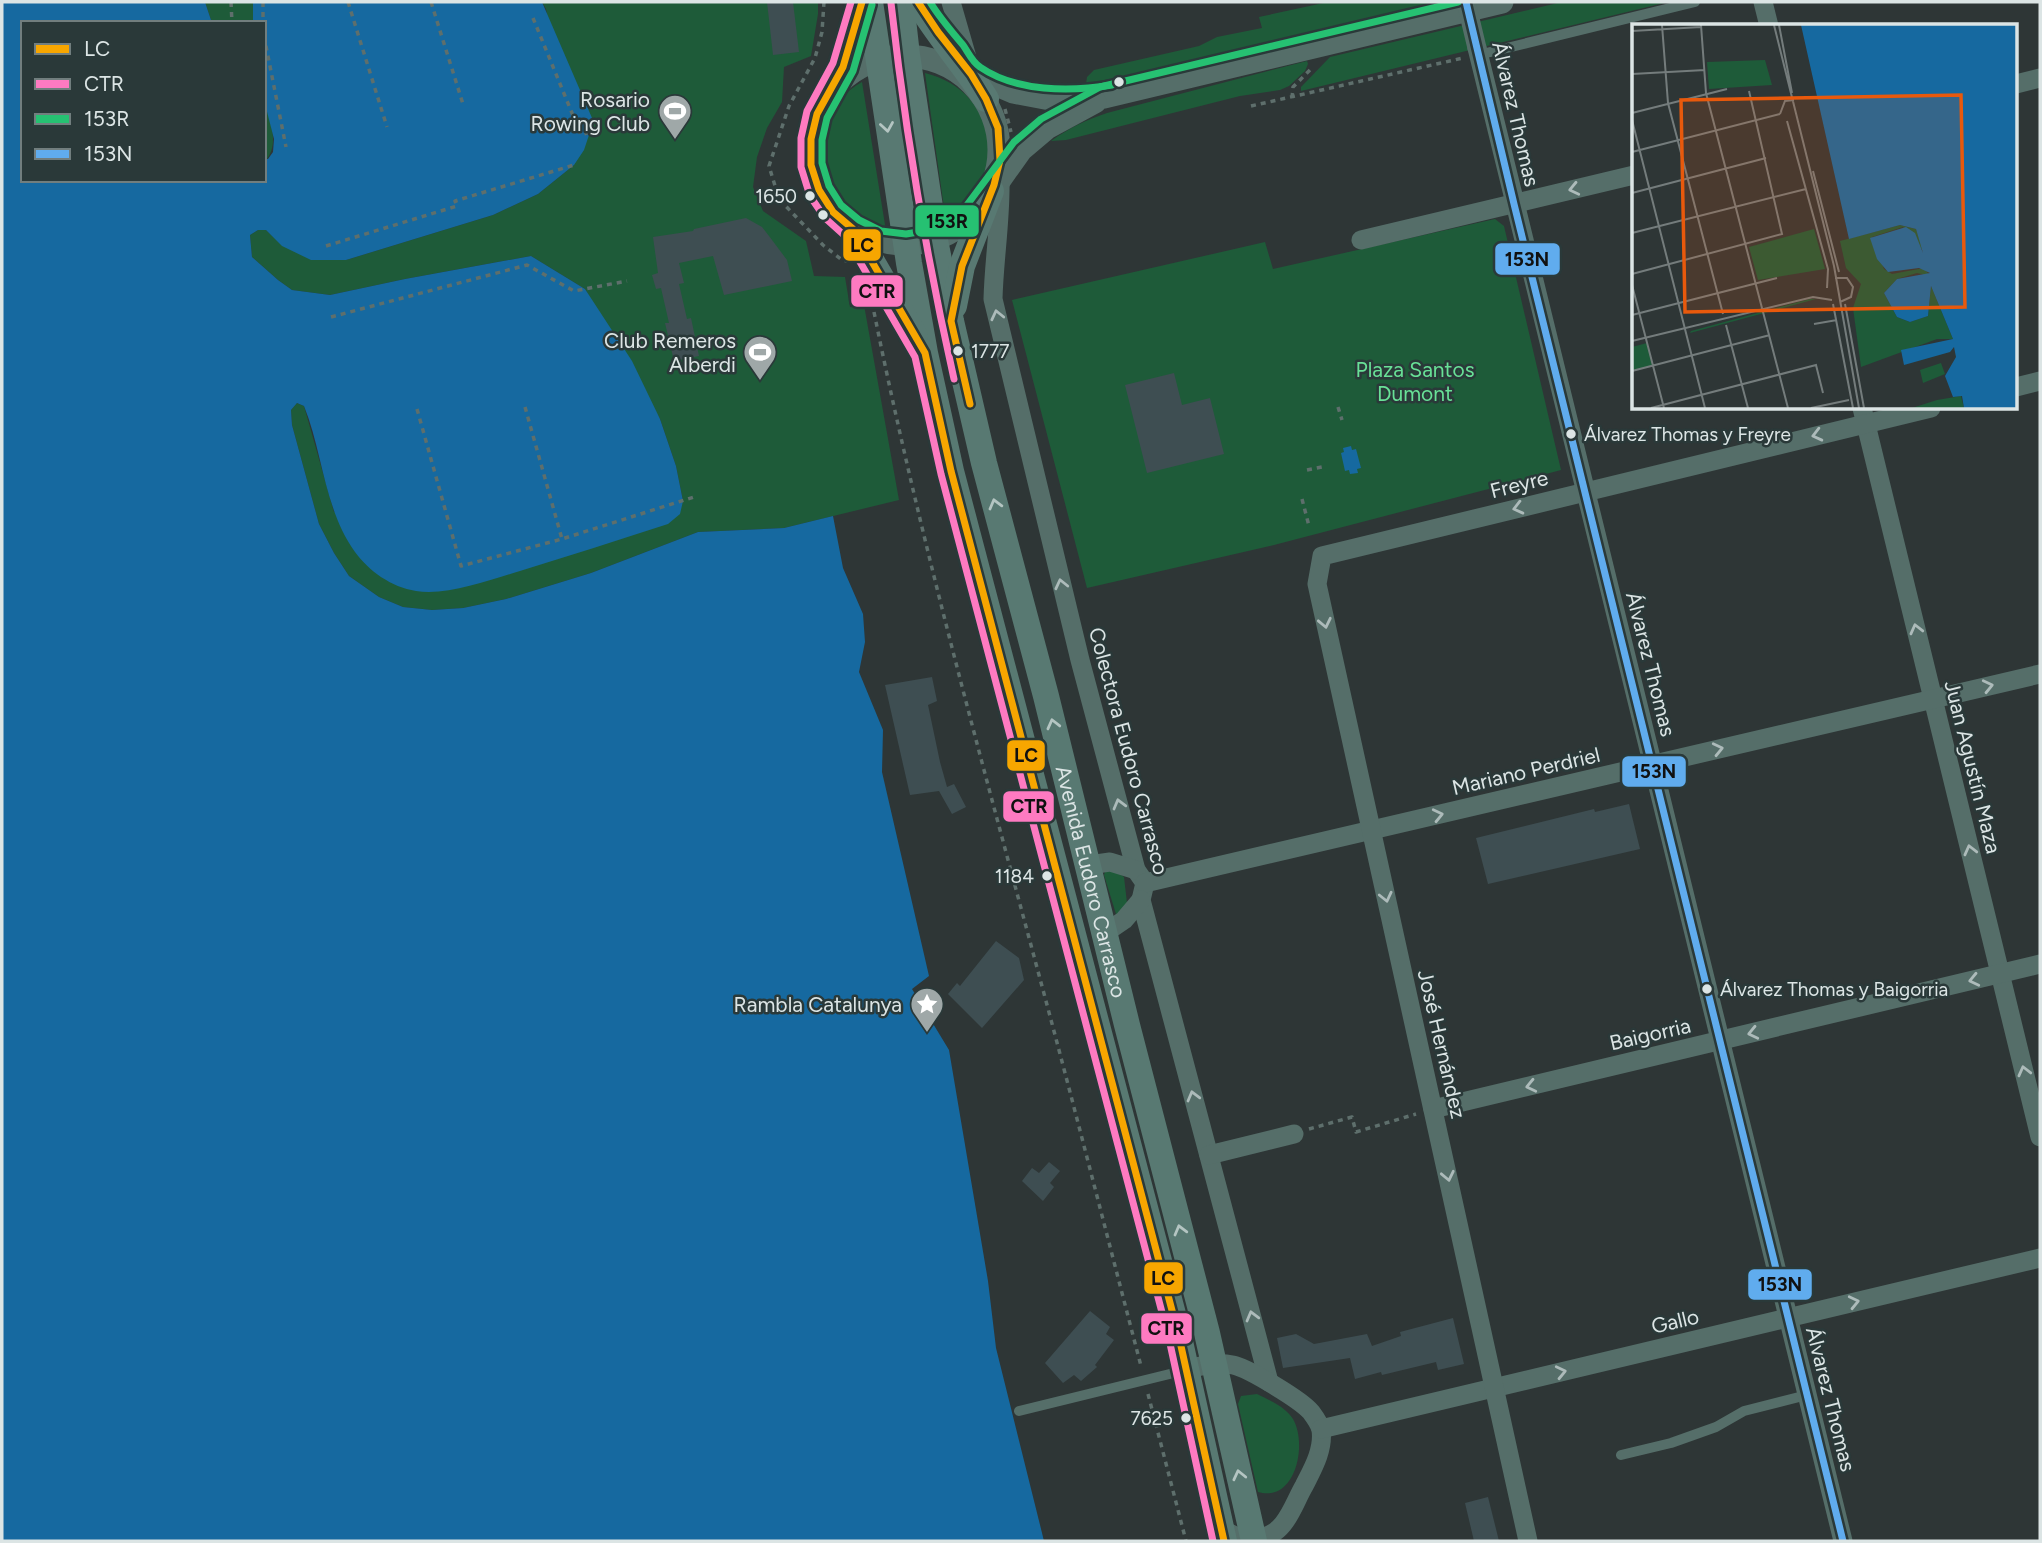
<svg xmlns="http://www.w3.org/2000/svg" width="2042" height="1543" viewBox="0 0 2042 1543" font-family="Figtree,sans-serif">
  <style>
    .green { fill: #1e5b39 }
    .water { fill: #1669a0 }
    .building { fill: #3e4e52 }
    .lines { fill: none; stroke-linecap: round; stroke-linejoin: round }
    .path { stroke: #5e6f6c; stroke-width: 3.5; stroke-dasharray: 5 5; stroke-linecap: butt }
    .service { stroke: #556e69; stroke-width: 10 }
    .minor { stroke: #556e69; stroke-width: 19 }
    .tertiary { stroke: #556e69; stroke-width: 23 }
    .secondary { stroke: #587972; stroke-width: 26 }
    .minor-bridge { stroke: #556e69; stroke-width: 19 }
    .bus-1-casing { stroke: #2a3939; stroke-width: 12 }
    .bus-2-casing { stroke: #2a3939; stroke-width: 12 }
    .bus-3-casing { stroke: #2a3939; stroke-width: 12 }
    .bus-4-casing { stroke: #2a3939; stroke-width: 12 }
    .bus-1 { stroke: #f7a600; stroke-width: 7 }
    .bus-2 { stroke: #fe7ac1; stroke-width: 7 }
    .bus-3 { stroke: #26c172; stroke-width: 7 }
    .bus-4 { stroke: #60acee; stroke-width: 7 }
    .oneway { stroke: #b4c5c2 }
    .oneway2 { stroke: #adbbba }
    .bus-dot { fill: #dce5e5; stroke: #2a3939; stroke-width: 2.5 }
    .labels { text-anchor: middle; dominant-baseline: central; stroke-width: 5; stroke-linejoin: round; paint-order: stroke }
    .bus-label { font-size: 19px; fill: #dce5e5; stroke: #2a3939; text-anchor: end }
    .poi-label { font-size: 21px; fill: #dce5e5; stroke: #2a3939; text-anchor: end }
    .street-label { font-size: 21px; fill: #dce5e5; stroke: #2a3939 }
    .park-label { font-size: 21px; fill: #68e197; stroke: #2a3939 }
    .inset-road { fill: none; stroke: #747c7c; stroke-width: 2 }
    .view { fill: #e8590c; fill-opacity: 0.15; stroke: #e8590c; stroke-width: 3.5 }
    .inset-edge { fill: none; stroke: #dce5e5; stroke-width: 3.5 }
    .line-badge { stroke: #2a3939; stroke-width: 2.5 }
    .pale-badge-label { font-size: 19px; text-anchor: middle; font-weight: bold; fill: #111 }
  </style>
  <rect width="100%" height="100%" fill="#2e3636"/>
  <g class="green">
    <path d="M205,2H253V23H212Z"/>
    <path d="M542,2H818V14L811,56L784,67L782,102L767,128L757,157L753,187L763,211L806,241L814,276L845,277L850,307L864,305L899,500L784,528L698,532L591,573L506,599L463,608L432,610L403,607L379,597L349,576L334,553L319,524L292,425L291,410L297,403L304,406L334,512L683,501L676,466L660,419L585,289L531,256L405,279L330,295L292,290L278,280L252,257L250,235L258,230H266L283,246L346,260L493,215L538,194L574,165L546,9Z"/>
    <path d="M1328,2H1436L1124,78L1123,76L1115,78V81L1086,84L1087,77L1094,70L1199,46L1217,37L1262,28L1259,17Z"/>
    <path d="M1562,2H1668L1301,91V87L1330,57Z"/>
    <path d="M1307,61L1308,64L1305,71L1289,86L1280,90L1240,96L1066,140L1051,141C1069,128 1086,120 1107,113Z"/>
    <path d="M925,73C1000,91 1014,185 946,222Z"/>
    <path d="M862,82L886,231C812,213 793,121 862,82Z"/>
    <path d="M264,100C269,119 280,142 267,159H264Z"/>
    <path d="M1495,219L1504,226L1561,470L1274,545L1087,588L1012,300L1265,242L1273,269Z"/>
    <path d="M1108,870L1117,872L1124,877L1127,903L1120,913L1116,914L1104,875L1105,872Z"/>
    <path d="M1257,1394C1269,1400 1286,1407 1293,1419C1308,1445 1295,1503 1258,1492L1238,1404L1241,1396Z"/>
  </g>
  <g class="water">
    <path d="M2,2H205L212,23H23V180H264V159H268L273,152L274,139L264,100V23H253V2H542L592,118L590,132L584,150L574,165L538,194L493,215L346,260H311L282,246L266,230H258L250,235L252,257L278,280L292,290L330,295L405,279L531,256L585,289L632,361L660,419L676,466L683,501L680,514L668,524C618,540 569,556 520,571C490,580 447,596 416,591C391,587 369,571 355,552C324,509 323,453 304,406L297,403L291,410L292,425L319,524L334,553L349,576L379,597L403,607L432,610L463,608L506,599L591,573L698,532L784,528L833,516L843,568L863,614L865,642L859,672L883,730L882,772L929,976L912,989L949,1050L988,1281L996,1348L1044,1541H2Z"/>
    <path d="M1351,446L1352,450L1356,449L1361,468L1357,469L1358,473L1350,474L1349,470L1345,471L1341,453L1344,452L1343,448Z"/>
  </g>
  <g class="building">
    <path d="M767,2H793L799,52L773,55Z"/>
    <path d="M746,218L762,227L769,236L787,260L792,281L724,295L713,256L679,263L684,283L679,284L687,319L691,318L699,356L674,361L665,323H669L661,288L656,289L652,275L658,273L653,237L693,231L694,229Z"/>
    <path d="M1174,373L1182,405L1210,398L1224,454L1147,473L1125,385Z"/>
    <path d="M932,677L937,701L928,705L940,762L947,787L954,784L966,807L952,814L939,791L910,795L885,685Z"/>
    <path d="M1629,804L1640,849L1488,884L1476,838L1594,809L1595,812Z"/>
    <path d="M996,941L1019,958L1024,980L982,1028L948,994L957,983L960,986Z"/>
    <path d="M1049,1162L1060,1171L1050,1183L1054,1187L1043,1201L1022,1181L1032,1168L1039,1173Z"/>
    <path d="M1090,1311L1110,1327L1106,1334L1114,1340L1095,1365L1097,1367L1081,1381L1074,1375L1063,1383L1045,1363Z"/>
    <path d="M1453,1318L1464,1364L1438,1370L1436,1362L1382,1375L1381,1372L1355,1379L1350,1358L1283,1368L1277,1338L1296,1334L1314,1344L1367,1334L1372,1346L1401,1336L1400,1332Z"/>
    <path d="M1488,1497L1499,1541H1474L1465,1503Z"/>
  </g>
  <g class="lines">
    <g class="path">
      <path d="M231,2L232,23"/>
      <path d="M263,2V23"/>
      <path d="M348,2L387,127"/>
      <path d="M431,2L463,104"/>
      <path d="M824,2L822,32L815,58L789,106L769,166L779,199L823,245L842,260L847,261"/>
      <path d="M533,18L581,135L590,132"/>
      <path d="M264,36L286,147"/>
      <path d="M1292,98L1293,87L1311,69"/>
      <path d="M1251,106L1463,58"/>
      <path d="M1005,109L1011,132"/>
      <path d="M326,246L457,206L455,201L574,165"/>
      <path d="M874,312C919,535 980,755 1039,975C1074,1105 1107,1236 1141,1366"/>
      <path d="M331,317L527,265L574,291L627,281"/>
      <path d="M525,407L562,539"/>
      <path d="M1338,407L1342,420"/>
      <path d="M417,409L461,566L562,539L697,496"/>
      <path d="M1307,470L1322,467"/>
      <path d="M1302,499L1309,526"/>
      <path d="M1309,1129L1352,1117L1356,1132L1416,1114"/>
      <path d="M1148,1394L1186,1541"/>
    </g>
    <g class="service">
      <path d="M1478,55L1695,2"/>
      <path d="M1019,1411L1186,1370"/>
      <path d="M1621,1455L1671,1443L1716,1427L1744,1411L1807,1395"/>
    </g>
    <g class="minor">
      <path d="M951,2L970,68"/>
      <path d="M1763,2L1769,26"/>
      <path d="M1477,48L1843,1541"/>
      <path d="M2016,84L2040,78"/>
      <path d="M1000,179C1001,219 994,259 993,299L1080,660L1136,870L1145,883L1141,900L1269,1382"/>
      <path d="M1361,240L1634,175"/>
      <path d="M2016,387L2040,381"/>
      <path d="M1862,408L2040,1137"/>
      <path d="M1089,865L1110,862L1136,870"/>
      <path d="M1145,883L2040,674"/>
      <path d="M1105,933L1124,920L1141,900"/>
      <path d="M1433,1109L2040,964"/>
      <path d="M1209,1155L1294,1134"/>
      <path d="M1186,1370C1203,1365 1216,1362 1233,1365C1248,1368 1301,1400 1311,1412C1314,1416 1320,1425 1321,1430C1324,1450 1312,1470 1304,1486C1297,1498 1292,1513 1283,1524C1268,1543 1240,1543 1222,1528"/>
      <path d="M1321,1429L2040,1258"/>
      <path d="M1528,1541L1317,584L1322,556L1931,408"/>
    </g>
    <g class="tertiary">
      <circle cx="905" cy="150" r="94"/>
      <path d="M966,72L1013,92L1050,99L1104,97L1502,2"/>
      <path d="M999,181L1021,150L1047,128L1095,102"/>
    </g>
    <g class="secondary">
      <path d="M870,2L909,263L925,353L951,471L1179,1337L1224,1541"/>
      <path id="s1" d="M901,2L907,55L935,240L951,321L984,463L1046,696L1127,1025L1207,1333L1254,1541"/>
      <path d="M918,2C938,36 965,65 986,99"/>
      <path d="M830,92L843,67L862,2"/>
      <path d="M853,229L915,336"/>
      <path d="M954,306L962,266L991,191"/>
    </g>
    <path class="minor-bridge" d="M1466,2L1477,48"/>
    <defs>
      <g id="bus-1">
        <path d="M862,2L843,67L817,114L811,139V165L819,190L833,212L853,229L925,353L951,471L1179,1337L1224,1541"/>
        <path d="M918,2L938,32L971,74L986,99L998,128L1000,160L994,185L962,266L951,321L970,404"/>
      </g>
      <g id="bus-2">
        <path d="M851,2L833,63L807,111L801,138V167L810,196L825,218L845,236L915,357L941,474L1169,1339L1213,1541"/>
        <path d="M891,3C905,130 926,255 954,379"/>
      </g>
      <g id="bus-3">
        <path d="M930,2C939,17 951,31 963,45C968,52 972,62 980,67C1016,92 1070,92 1112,85"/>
        <path d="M872,5L853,71L827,118L822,140V163L829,186L841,205L859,220L881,231L906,234L931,230L961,213L1014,142L1041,119L1100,87L1458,2"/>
      </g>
      <path id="bus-4" d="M1466,2L1514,204L1843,1541"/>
    </defs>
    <use href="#bus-1" class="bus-1-casing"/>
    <use href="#bus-2" class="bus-2-casing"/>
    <use href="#bus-3" class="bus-3-casing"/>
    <use href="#bus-4" class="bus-4-casing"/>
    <use href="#bus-1" class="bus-1"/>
    <use href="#bus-2" class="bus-2"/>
    <use href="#bus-3" class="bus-3"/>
    <use href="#bus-4" class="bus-4"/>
  </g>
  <defs><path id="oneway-chevron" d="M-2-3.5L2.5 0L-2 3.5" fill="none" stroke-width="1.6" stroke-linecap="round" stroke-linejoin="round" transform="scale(1.75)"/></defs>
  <g class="oneway">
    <use href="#oneway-chevron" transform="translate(887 127) rotate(81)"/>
    <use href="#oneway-chevron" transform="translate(995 504) rotate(-105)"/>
    <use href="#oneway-chevron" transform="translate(1053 724) rotate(-104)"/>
    <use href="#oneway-chevron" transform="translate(1180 1230) rotate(-105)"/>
    <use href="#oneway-chevron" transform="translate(1239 1475) rotate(-103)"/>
  </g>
  <g class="oneway2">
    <use href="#oneway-chevron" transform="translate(1574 189) rotate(167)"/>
    <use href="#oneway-chevron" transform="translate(997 315) rotate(-103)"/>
    <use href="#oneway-chevron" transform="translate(1817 435) rotate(166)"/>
    <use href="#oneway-chevron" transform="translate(1518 508) rotate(166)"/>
    <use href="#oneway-chevron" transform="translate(1061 584) rotate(-103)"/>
    <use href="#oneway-chevron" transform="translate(1325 623) rotate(78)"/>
    <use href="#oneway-chevron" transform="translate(1916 629) rotate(-104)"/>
    <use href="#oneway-chevron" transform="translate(1988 686) rotate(-13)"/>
    <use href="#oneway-chevron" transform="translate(1718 749) rotate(-13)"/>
    <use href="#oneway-chevron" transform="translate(1119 804) rotate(-105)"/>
    <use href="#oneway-chevron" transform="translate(1438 815) rotate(-13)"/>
    <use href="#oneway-chevron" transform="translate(1970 850) rotate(-104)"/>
    <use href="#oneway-chevron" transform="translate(1386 897) rotate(77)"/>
    <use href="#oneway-chevron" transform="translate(1974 980) rotate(167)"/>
    <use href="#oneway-chevron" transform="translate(1753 1033) rotate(167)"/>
    <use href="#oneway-chevron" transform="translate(2024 1071) rotate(-104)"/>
    <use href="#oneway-chevron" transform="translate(1531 1086) rotate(167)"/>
    <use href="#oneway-chevron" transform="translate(1193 1096) rotate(-105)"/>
    <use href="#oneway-chevron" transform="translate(1448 1176) rotate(78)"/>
    <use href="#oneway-chevron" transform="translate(1854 1302) rotate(-13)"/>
    <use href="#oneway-chevron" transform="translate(1252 1316) rotate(-105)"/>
    <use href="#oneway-chevron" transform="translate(1561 1372) rotate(-13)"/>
  </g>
  <defs>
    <symbol id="stadium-pin" viewBox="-11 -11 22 30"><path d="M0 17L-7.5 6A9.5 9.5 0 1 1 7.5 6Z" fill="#9fa8a8" stroke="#2a3939"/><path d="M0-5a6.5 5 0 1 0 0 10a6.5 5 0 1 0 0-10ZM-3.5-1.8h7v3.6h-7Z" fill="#fff"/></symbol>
    <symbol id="sight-pin" viewBox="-11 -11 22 30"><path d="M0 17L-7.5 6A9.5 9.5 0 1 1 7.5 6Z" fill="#9fa8a8" stroke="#2a3939"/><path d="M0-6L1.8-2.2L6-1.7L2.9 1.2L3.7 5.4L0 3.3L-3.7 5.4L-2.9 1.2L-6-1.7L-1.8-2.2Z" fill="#fff"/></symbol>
  </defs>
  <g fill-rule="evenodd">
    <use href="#stadium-pin" x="656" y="92" width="38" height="52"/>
    <use href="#stadium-pin" x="741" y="333" width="38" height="52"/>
    <use href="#sight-pin" x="908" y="985" width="38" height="52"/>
  </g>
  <g class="bus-dot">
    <circle cx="1119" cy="82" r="6"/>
    <circle cx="810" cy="196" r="6"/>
    <circle cx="823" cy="215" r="6"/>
    <circle cx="958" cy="351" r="6"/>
    <circle cx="1571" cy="434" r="6"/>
    <circle cx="1047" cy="876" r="6"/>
    <circle cx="1707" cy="989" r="6"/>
    <circle cx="1186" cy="1418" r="6"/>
  </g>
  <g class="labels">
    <g class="bus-label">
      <text x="797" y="196">1650</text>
      <text x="971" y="351" text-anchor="start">1777</text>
      <text x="1584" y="434" text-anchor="start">Álvarez Thomas y Freyre</text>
      <text x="1034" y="876">1184</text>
      <text x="1720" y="989" text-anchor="start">Álvarez Thomas y Baigorria</text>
      <text x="1173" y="1418">7625</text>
    </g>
    <g class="poi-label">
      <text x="650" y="99">Rosario<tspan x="650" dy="24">Rowing Club</tspan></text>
      <text x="736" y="340">Club Remeros<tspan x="736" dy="24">Alberdi</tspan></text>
      <text x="902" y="1004">Rambla Catalunya</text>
    </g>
    <g class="street-label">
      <text transform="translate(1516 114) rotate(77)">Álvarez Thomas</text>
      <text transform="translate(1519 484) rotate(-14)">Freyre</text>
      <text transform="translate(1651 664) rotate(76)">Álvarez Thomas</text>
      <text transform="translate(1129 751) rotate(75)">Colectora Eudoro Carrasco</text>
      <text transform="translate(1973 767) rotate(76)">Juan Agustín Maza</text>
      <text transform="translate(1526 771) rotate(-13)">Mariano Perdriel</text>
      <text stroke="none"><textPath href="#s1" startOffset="901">Avenida Eudoro Carrasco</textPath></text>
      <text transform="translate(1650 1034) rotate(-13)">Baigorria</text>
      <text transform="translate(1442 1044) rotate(77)">José Hernández</text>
      <text transform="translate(1675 1321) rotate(-13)">Gallo</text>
      <text transform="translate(1831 1399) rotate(76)">Álvarez Thomas</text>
    </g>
    <g class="park-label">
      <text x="1415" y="369">Plaza Santos<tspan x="1415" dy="24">Dumont</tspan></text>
    </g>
  </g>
  <g transform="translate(1632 24)">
    <rect width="385" height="385" fill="#2e3636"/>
    <path d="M133,36L140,61L77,65L75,38ZM268,201L284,205L292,228L271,203L240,213L252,245L260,250L292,244L298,252L285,249L265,255L252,269L265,293L278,298L296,292L299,262L321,315H305L229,343L221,284L229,260L214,244L208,217ZM182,205L193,245L126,256L117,223ZM178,275H184L58,309L59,307ZM15,319L21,342L0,347V323ZM309,339L313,350L291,359L288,346ZM329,372L332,384H280L305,376Z" fill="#1e5b39"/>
    <path d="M169,1H385V384H332L330,372L321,373L313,352L324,333L322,323L318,328L272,341L269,326L321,315L299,262L296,292L278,298L265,293L252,269L265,255L298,249L287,244L256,248L245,235L238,214L274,203L283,209L291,229L284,205L268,201L217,215Z" fill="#1669a0"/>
    <path class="inset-road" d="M30,1L36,79L91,290M69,1L74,69L156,384M142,1L202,242L227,384M147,1L160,69M0,7L69,3M0,50L73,46M0,89L95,65M148,90L153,77L162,76M0,96L73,384M155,97L196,245L195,264M0,128L148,90M181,147L207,248M0,169L134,134M0,209L174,165M0,250L150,210L117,67M203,254H215L221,263L219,273L208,278M0,261L32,384M201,280L221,384M213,280L232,384M0,291L145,254M182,300L205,296M94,301L116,384M0,317L181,273L200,276M0,347L138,311M19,384L184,341L191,369M179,384L217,376"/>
    <path class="view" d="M329,71L333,283L53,288L49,76Z"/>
    <rect width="385" height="385" class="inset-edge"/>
  </g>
  <g class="line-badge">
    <rect x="914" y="204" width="66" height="34" rx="7" fill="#26c172"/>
    <rect x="842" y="228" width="40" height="34" rx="7" fill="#f7a600"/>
    <rect x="1494" y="242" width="67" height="34" rx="7" fill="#60acee"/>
    <rect x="850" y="274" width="54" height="34" rx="7" fill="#fe7ac1"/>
    <rect x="1006" y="739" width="40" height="33" rx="7" fill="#f7a600"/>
    <rect x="1621" y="755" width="66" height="33" rx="7" fill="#60acee"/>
    <rect x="1002" y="790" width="53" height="33" rx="7" fill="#fe7ac1"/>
    <rect x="1143" y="1261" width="41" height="34" rx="7" fill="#f7a600"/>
    <rect x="1747" y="1268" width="66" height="33" rx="7" fill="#60acee"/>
    <rect x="1140" y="1312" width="53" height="33" rx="7" fill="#fe7ac1"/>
  </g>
  <g class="pale-badge-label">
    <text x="947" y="228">153R</text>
    <text x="862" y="252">LC</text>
    <text x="1527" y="266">153N</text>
    <text x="877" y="298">CTR</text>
    <text x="1026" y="762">LC</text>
    <text x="1654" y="778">153N</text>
    <text x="1029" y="813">CTR</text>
    <text x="1163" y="1285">LC</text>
    <text x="1780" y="1291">153N</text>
    <text x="1166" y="1335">CTR</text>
  </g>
  <rect width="2042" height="1543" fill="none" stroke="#dce5e5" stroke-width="7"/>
  <rect x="21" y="21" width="245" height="161" fill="#2a3939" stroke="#717e7e" stroke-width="2"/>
  <rect x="35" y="44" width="35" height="10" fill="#f7a600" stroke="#717e7e" stroke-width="2"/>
  <text x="84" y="56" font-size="21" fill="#dce5e5">LC</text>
  <rect x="35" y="79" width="35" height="10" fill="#fe7ac1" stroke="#717e7e" stroke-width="2"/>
  <text x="84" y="91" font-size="21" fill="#dce5e5">CTR</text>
  <rect x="35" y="114" width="35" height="10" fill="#26c172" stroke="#717e7e" stroke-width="2"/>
  <text x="84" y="126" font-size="21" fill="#dce5e5">153R</text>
  <rect x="35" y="149" width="35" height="10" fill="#60acee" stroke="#717e7e" stroke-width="2"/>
  <text x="84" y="161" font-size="21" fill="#dce5e5">153N</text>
</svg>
